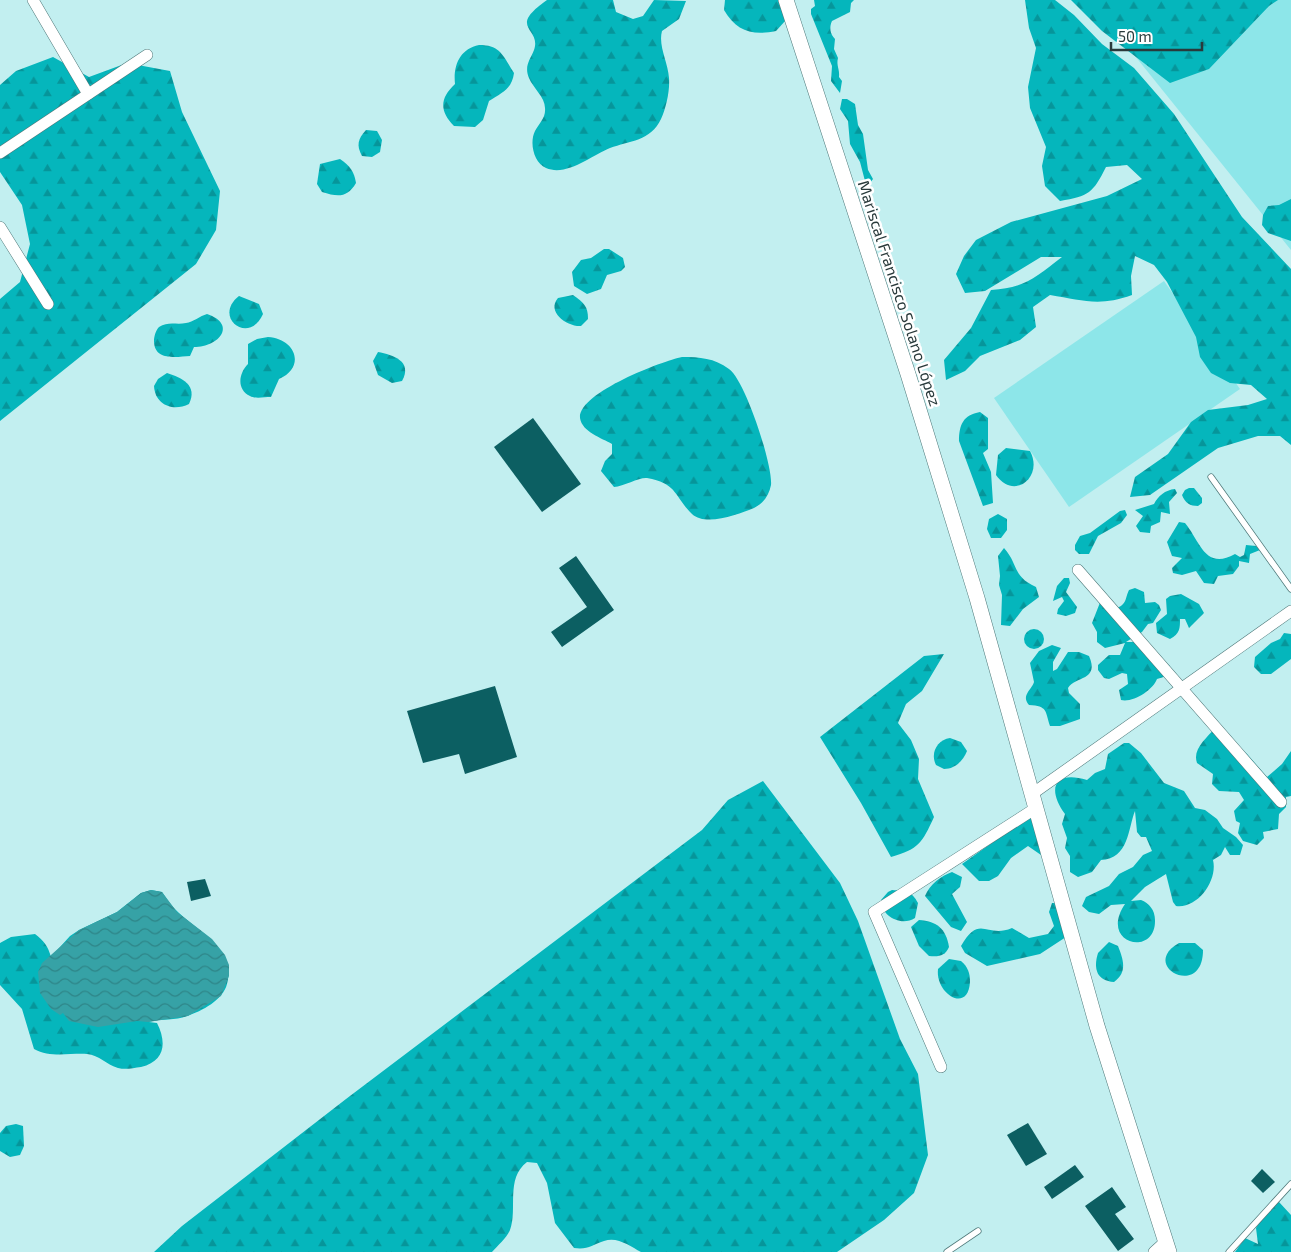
<svg xmlns="http://www.w3.org/2000/svg" width="1291" height="1252" viewBox="0 0 1291 1252" font-family="'Exo 2',sans-serif">
  <style>
    .green { fill: #8de6e9 }
    .forest { fill: url(#forest-firs) }
    .water { fill: url(#water-waves) }
    .building { fill: #0c5f62 }
    .lines { fill: none; stroke-linecap: round; stroke-linejoin: round }
    .service-casing { stroke: #507a7b; stroke-width: 7 }
    .minor-casing { stroke: #507a7b; stroke-width: 12 }
    .tertiary-casing { stroke: #507a7b; stroke-width: 16 }
    .service { stroke: #fff; stroke-width: 5.5 }
    .minor { stroke: #fff; stroke-width: 11 }
    .tertiary { stroke: #fff; stroke-width: 15 }
    .labels { text-anchor: middle; dominant-baseline: central; stroke-width: 5; stroke-linejoin: round; paint-order: stroke }
    .street-label { font-size: 16px; fill: #293a3b; stroke: #fff }
  </style>
  <defs>
    <pattern id="forest-firs" width="22" height="20" patternUnits="userSpaceOnUse" patternTransform="scale(1.25)"><rect width="22" height="20" fill="#05b6bc"/><path d="M5 1l3.5 6h-7zM16 11l3.5 6h-7z" fill="#06959a"/></pattern>
    <pattern id="water-waves" width="16" height="10" patternUnits="userSpaceOnUse" patternTransform="scale(1.25)"><rect width="16" height="10" fill="#36a2a6"/><path d="M0 5q4-4 8 0t8 0" fill="none" stroke="#2e8588"/></pattern>
  </defs>
  <rect width="100%" height="100%" fill="#c2eff0"/>
  <g class="green">
    <path d="M1090,0H1291V250Z"/>
    <path d="M1164,281L1240,389L1069,507L994,398Z"/>
  </g>
  <g class="forest">
    <path d="M547,0H613L616,12L633,19L643,16L654,0L686,1L679,19L662,31C658,46 668,62 669,78C670,91 666,108 661,119C651,141 629,141 610,148C592,155 567,177 546,168C534,163 529,143 535,131C539,123 546,118 545,108C545,97 533,88 529,78C524,66 530,60 534,50C542,27 506,29 547,0Z"/>
    <path d="M725,0H784L786,20L776,31C752,36 736,31 724,10Z"/>
    <path d="M814,0H854L851,3L850,12L832,21C829,27 830,34 835,39L834,49L838,58C836,65 840,70 839,77L842,81L840,93L831,81L832,66L811,14V9L815,6Z"/>
    <path d="M1025,0H1055L1074,15L1102,44L1134,68L1174,114L1242,217L1291,269V445L1280,436H1258L1218,448L1150,495L1130,497L1135,477L1168,454L1191,422L1208,410L1248,405L1267,399L1251,385L1230,383L1211,373L1200,357L1196,337L1167,282L1154,265L1135,256L1131,276L1132,295C1099,307 1082,300 1050,295L1033,307L1036,327L1020,340L980,356L965,371L946,380L944,360L971,328L991,290C1025,288 1036,277 1062,257H1041L985,291L965,293L956,274L964,256L976,240L1011,222L1107,196L1142,179L1127,165L1106,167C1093,193 1089,196 1060,201L1045,186L1042,166L1046,147L1030,108L1028,87L1036,48L1029,28Z"/>
    <path d="M1071,0H1278L1269,6L1209,69L1170,83L1102,31Z"/>
    <path d="M479,45C501,45 503,56 514,73C512,89 502,93 489,101L483,120L475,127L454,126C439,111 440,98 455,84C453,65 460,49 479,45Z"/>
    <path d="M53,57L89,77L127,63L170,71L182,112L220,191L216,230L196,264L0,421V299L20,282L30,244L22,205L0,172V85L16,71Z"/>
    <path d="M842,99H847L855,104L858,125L863,134L868,170L873,179L870,183L865,181L860,162L850,144L848,121L840,109Z"/>
    <path d="M366,130L377,131L382,140L380,152L372,157L362,156C356,145 358,139 366,130Z"/>
    <path d="M340,159C350,166 354,171 356,183C347,198 338,197 322,192L317,184L320,164Z"/>
    <path d="M1291,199V241L1268,233L1262,225L1263,215L1268,206L1279,205Z"/>
    <path d="M604,249H609L623,258L625,267L621,271L607,275L601,289L587,294L574,286L572,272L581,260L591,258Z"/>
    <path d="M573,295C584,303 588,306 588,319L581,326C567,327 546,312 558,298Z"/>
    <path d="M239,296L259,304L263,314C249,346 212,317 239,296Z"/>
    <path d="M207,314C237,324 220,347 194,347L190,356C176,357 154,361 154,341C154,336 156,330 159,327C168,321 176,325 186,323C193,322 200,316 207,314Z"/>
    <path d="M268,337C296,339 306,367 279,379L271,397C264,397 255,399 250,396C236,389 239,373 248,364V344L257,339Z"/>
    <path d="M378,352C393,355 413,361 402,381L392,383L378,375L373,361Z"/>
    <path d="M682,357C700,357 714,358 729,369C745,380 773,465 771,485C769,495 764,503 754,508C739,514 706,527 692,514C673,495 678,484 647,478C640,477 624,486 614,487L601,471L605,461L612,454V444C602,438 582,432 580,418C578,393 662,361 682,357Z"/>
    <path d="M167,373C182,378 198,385 189,404C173,412 155,405 154,386L158,379Z"/>
    <path d="M980,412L988,418V449L983,453L991,472L993,503L983,506L959,441C959,425 963,415 980,412Z"/>
    <path d="M1006,448L1030,451C1044,477 1014,501 996,475L998,455Z"/>
    <path d="M1189,488H1194L1202,498V503L1198,506C1190,506 1185,503 1182,495L1185,490Z"/>
    <path d="M1175,489L1177,493L1169,502L1170,514L1161,512L1160,522L1151,526L1150,533L1140,532L1136,526L1143,516L1135,510L1154,504C1158,496 1165,490 1175,489Z"/>
    <path d="M1125,510L1127,515L1121,523L1098,536L1089,554H1079L1075,550V545L1080,536L1090,533L1120,511Z"/>
    <path d="M998,514L1007,519V530L1001,538H991L987,529L989,519Z"/>
    <path d="M1179,522L1185,523C1200,541 1205,571 1235,554L1240,557L1244,555L1246,545L1256,546L1260,550L1250,554L1249,563L1239,561V566L1233,574L1218,576L1214,584L1204,583L1196,571L1182,575L1173,573L1172,568L1182,558L1172,556L1167,542Z"/>
    <path d="M1004,548C1019,565 1012,576 1036,587L1039,597L1023,609L1010,626L1001,625L1002,595L999,585L1000,576L998,556Z"/>
    <path d="M1064,578H1069L1070,583L1066,592L1077,607L1075,613L1066,616L1057,614L1058,609L1064,601L1062,597L1053,601L1057,586Z"/>
    <path d="M1135,588L1144,592L1145,603L1155,602L1159,605L1161,610L1153,623L1148,624L1142,632L1126,642H1137L1170,666L1167,676L1157,679C1153,690 1133,703 1121,700L1119,690L1128,684L1127,674L1122,673L1109,679L1104,678L1098,670V665L1109,655H1120L1125,643L1105,648L1097,642V632L1092,623L1101,600L1116,608C1127,605 1125,598 1129,590Z"/>
    <path d="M1181,594L1199,604L1204,613L1189,628L1185,619H1180C1180,628 1180,634 1170,639L1157,633L1156,623L1167,614L1166,599L1170,596Z"/>
    <circle cx="1034" cy="639" r="10"/>
    <path d="M1284,633L1291,634V659L1271,674H1261L1254,667L1255,657L1271,643L1280,639Z"/>
    <path d="M1052,645L1061,648L1053,662V671L1057,669L1068,652H1079L1089,656C1100,681 1075,676 1068,688L1069,693L1080,704V719L1060,726H1050C1045,711 1048,706 1029,705C1021,695 1031,691 1034,682L1030,663L1039,651Z"/>
    <path d="M944,654L922,691L906,704L898,723L911,740L919,759L918,779L934,817C922,843 919,849 891,857L861,803L820,737L924,656Z"/>
    <path d="M1214,729L1247,754L1267,777L1282,764L1291,751V796L1286,797V807L1279,814L1278,829L1263,832L1264,838L1257,845L1243,841L1238,833L1240,823L1236,821L1234,811L1244,800L1239,792L1219,791L1212,784L1213,774L1197,763C1192,749 1207,738 1214,729Z"/>
    <path d="M950,738L961,742L967,751C963,761 955,769 944,769L936,765C930,753 937,740 950,738Z"/>
    <path d="M1124,743H1129L1141,753L1164,783L1184,791L1195,808L1205,810L1217,819L1223,828L1236,837L1243,845L1240,855H1230L1225,847L1221,855L1213,860C1218,880 1198,909 1176,906L1173,902L1166,874L1145,887L1131,901L1141,900C1149,903 1155,910 1155,920C1156,958 1098,944 1125,904L1111,905L1099,914L1089,912L1082,906L1086,897L1109,886L1119,874L1133,867L1143,855L1152,851L1146,837H1141L1137,832L1135,811C1128,828 1129,859 1101,860L1092,872L1078,877L1070,872V856L1065,848L1067,838L1062,824L1065,814C1046,788 1055,770 1087,780L1095,773L1105,769L1108,754Z"/>
    <path d="M763,781L840,883L858,921L900,1039L918,1074L928,1155L914,1193L884,1220L837,1252H641C630,1246 617,1236 604,1241C592,1245 588,1250 574,1248L555,1223L547,1183L537,1163L527,1162C505,1179 518,1209 510,1230C506,1239 498,1245 492,1252H154L182,1226L346,1099L702,830L728,800Z"/>
    <path d="M1033,814L1041,855L1028,846L1011,858L998,876L989,881H979L962,864Z"/>
    <path d="M952,872L962,877L960,887L952,894L967,922L961,931L951,927L925,896C930,884 941,876 952,872Z"/>
    <path d="M151,890L162,892C167,899 172,907 179,913C200,933 236,949 227,984C223,1000 202,1011 187,1016C175,1021 162,1018 149,1022L157,1023C167,1043 165,1061 141,1067C133,1068 126,1070 118,1068C107,1065 99,1055 87,1054C69,1053 50,1058 34,1049L22,1009L0,985V943L11,937L35,934C44,941 48,946 51,957L70,936L79,930L117,912L141,893Z"/>
    <path d="M892,890C905,891 912,891 918,903L915,918C901,927 881,916 881,900L888,892Z"/>
    <path d="M1052,903H1057L1066,937L1040,954L987,966L965,953L961,946C980,913 986,939 1012,928L1029,938L1048,934L1054,926L1049,912Z"/>
    <path d="M919,920C936,921 946,928 949,947C945,956 939,957 929,956L919,946L911,927Z"/>
    <path d="M1109,942L1118,946C1123,959 1128,972 1114,982C1097,981 1093,969 1098,953Z"/>
    <path d="M1179,943H1195L1203,950C1203,1000 1138,966 1179,943Z"/>
    <path d="M949,959L961,961C968,967 970,973 970,982C968,1014 935,994 938,969Z"/>
    <path d="M16,1124L23,1126L24,1146L20,1155L10,1157L0,1151V1133L6,1126Z"/>
    <path d="M1279,1202L1291,1215V1252H1235L1245,1238L1258,1244L1256,1228L1265,1214Z"/>
  </g>
  <path class="water" d="M151,890L162,892L177,912L212,939L225,955L229,965V976L221,996L188,1016L148,1022L137,1021L98,1027L69,1021L63,1013L60,1015L51,1009L40,993L38,972L42,963L79,930L117,912L141,893Z"/>
  <g class="building">
    <path d="M533,418L581,484L542,512L494,447Z"/>
    <path d="M576,556L614,610L562,647L551,632L587,607L559,568Z"/>
    <path d="M495,686L517,757L465,774L459,754L423,763L407,711Z"/>
    <path d="M205,879L211,896L191,901L187,882Z"/>
    <path d="M1028,1123L1047,1154L1026,1166L1007,1135Z"/>
    <path d="M1075,1165L1084,1177L1052,1199L1044,1187Z"/>
    <path d="M1262,1169L1275,1182L1263,1193L1251,1181Z"/>
    <path d="M1112,1187L1126,1207L1115,1214L1134,1239L1118,1251L1085,1206Z"/>
  </g>
  <g class="lines">
    <defs>
      <g id="service">
        <path d="M1211,477L1291,589"/>
        <path d="M947,1252L978,1231"/>
        <path d="M1229,1252L1291,1184"/>
      </g>
      <g id="minor">
        <path d="M33,0L88,94"/>
        <path d="M0,153L147,55"/>
        <path d="M0,227L48,304"/>
        <path d="M1078,570L1281,802"/>
        <path d="M1032,794L1291,611"/>
        <path d="M941,1067L874,912L1036,808"/>
        <path d="M1154,1252L1165,1242"/>
      </g>
      <path id="tertiary" d="M786,0L908,374L977,598L1097,1026L1169,1252"/>
    </defs>
    <use href="#service" class="service-casing"/>
    <use href="#minor" class="minor-casing"/>
    <use href="#tertiary" class="tertiary-casing"/>
    <use href="#service" class="service"/>
    <use href="#minor" class="minor"/>
    <use href="#tertiary" class="tertiary"/>
  </g>
  <g class="labels">
    <g class="street-label">
      <text transform="translate(900 293) rotate(72)">Mariscal Francisco Solano López</text>
    </g>
  </g>
  <path d="M1111 42v8h91v-8" fill="none" stroke="#293a3b" stroke-width="2.5"/>
  <text x="1118" y="42" font-size="15" fill="#293a3b" stroke="#ffffff" stroke-width="4" paint-order="stroke">50 m</text>
</svg>
